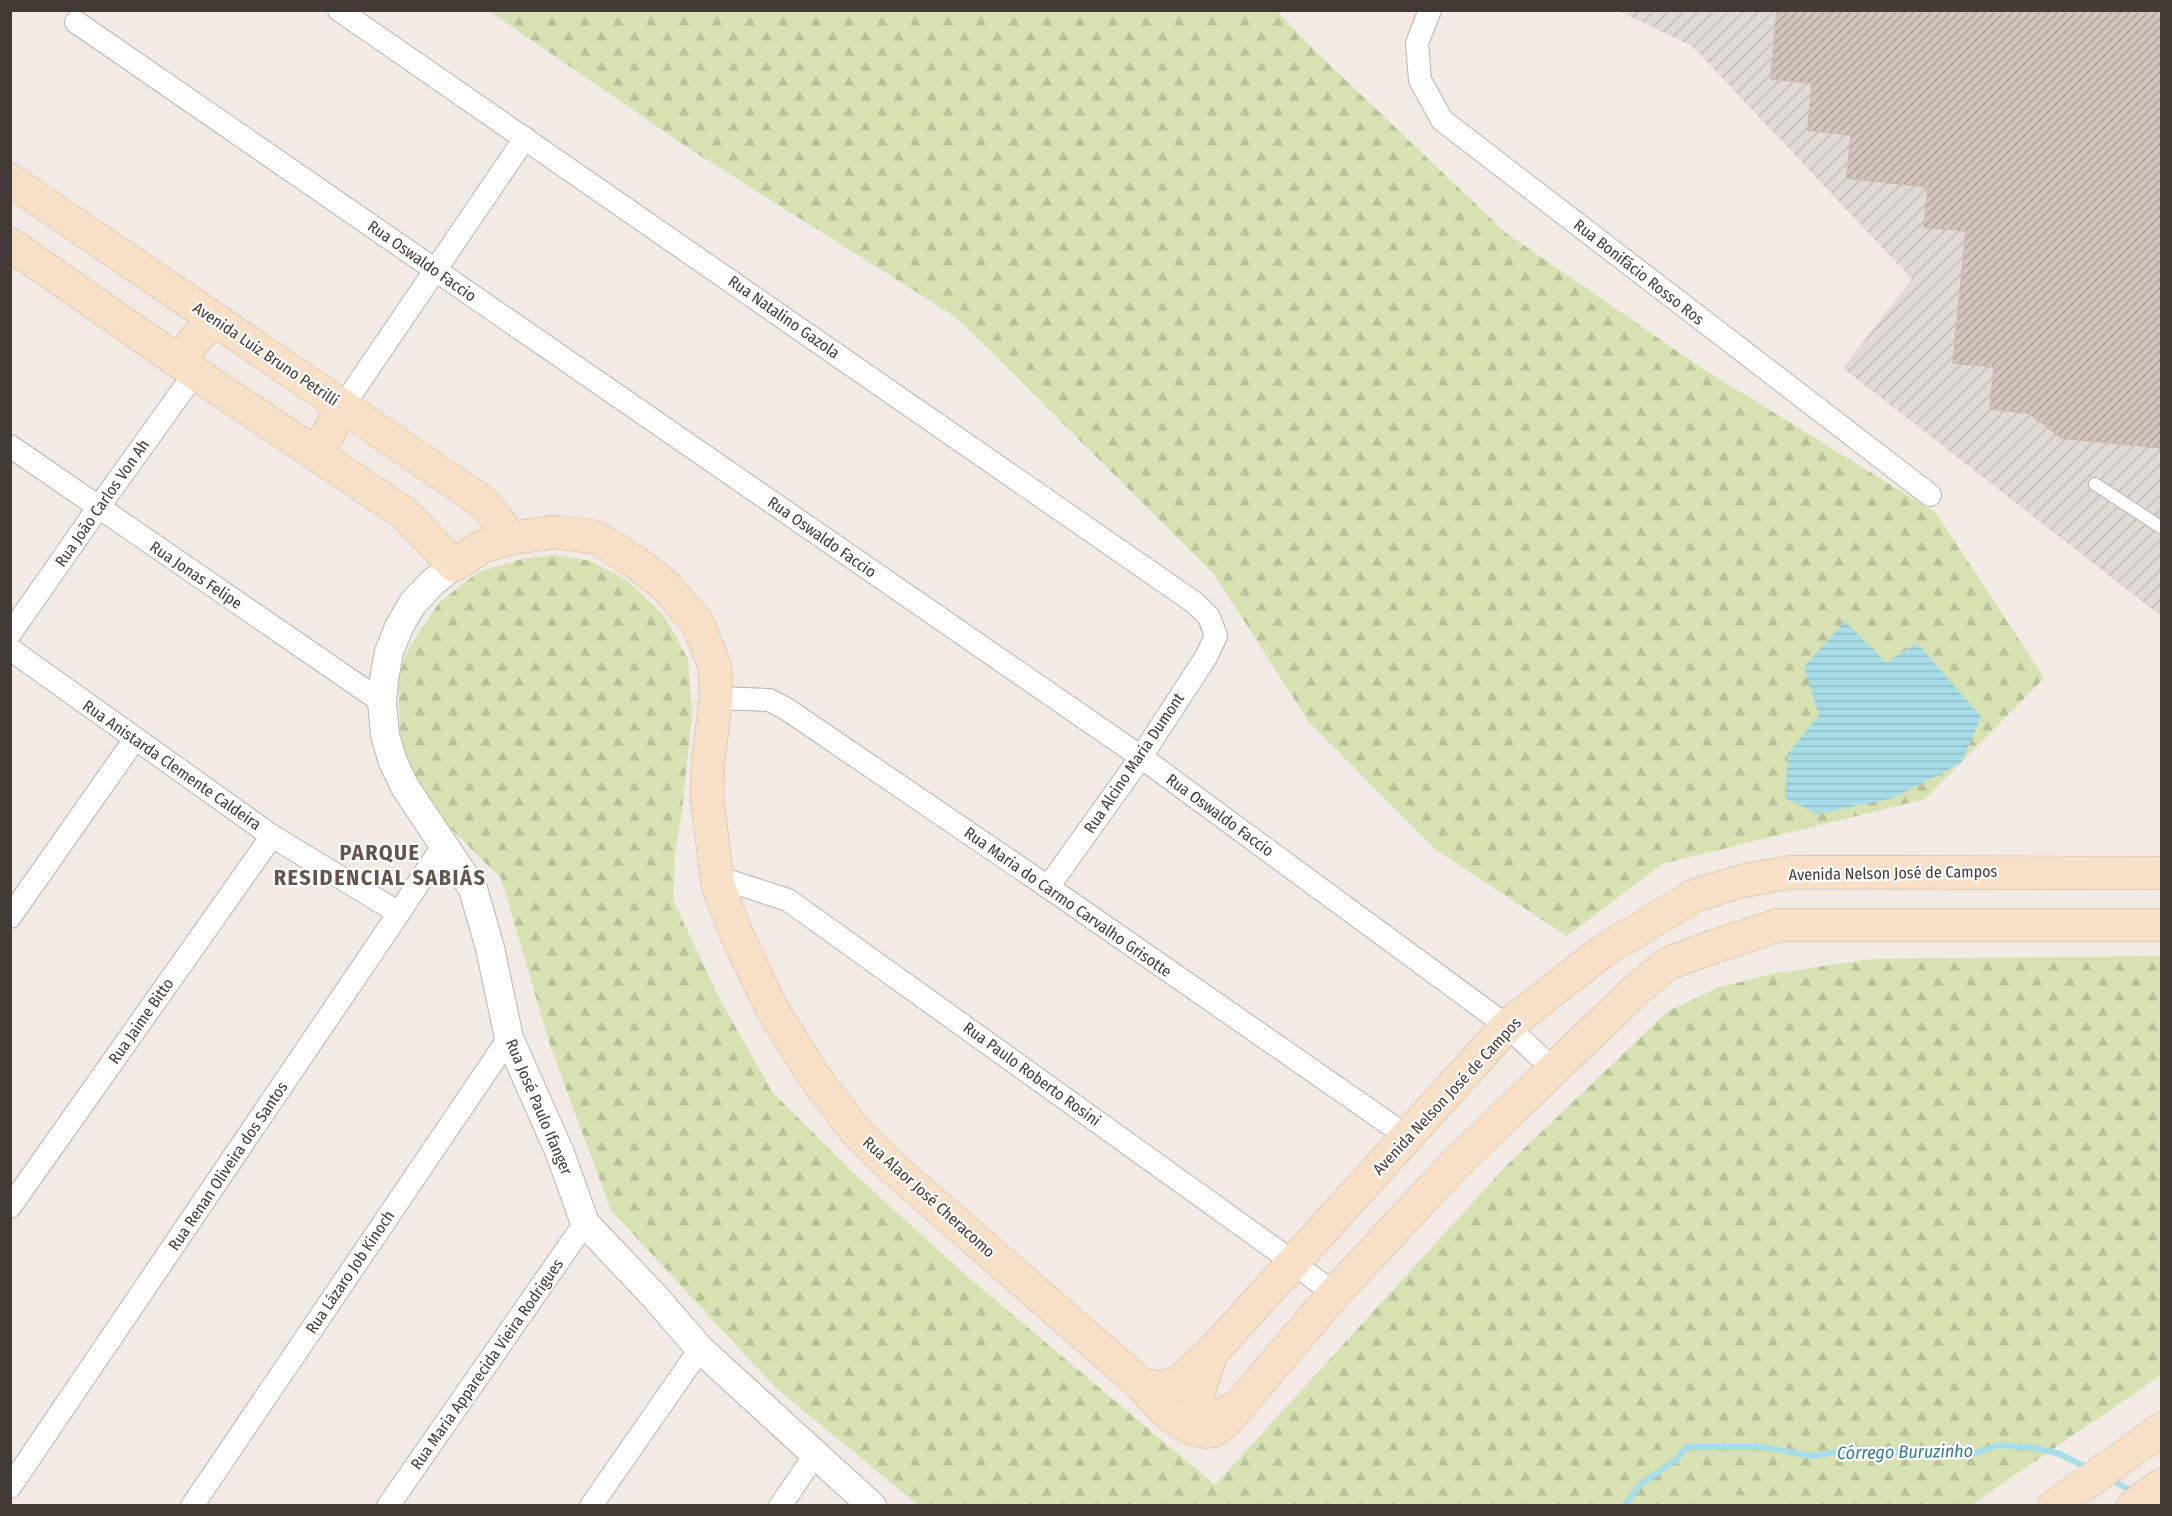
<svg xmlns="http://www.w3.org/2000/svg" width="2172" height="1516" viewBox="0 0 2172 1516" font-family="'Fira Sans Condensed',sans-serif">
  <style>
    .industrial { fill: url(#industrial-furrows) }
    .grass { fill: #d7e1b2 }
    .forest { fill: url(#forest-firs) }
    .water { fill: url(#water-rules) }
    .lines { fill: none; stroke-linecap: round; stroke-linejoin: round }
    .stream { stroke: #a7dde8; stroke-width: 6 }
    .building { fill: url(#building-hatch); stroke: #cbbab0; stroke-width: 1.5 }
    .service-casing { stroke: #beb3ac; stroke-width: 14 }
    .minor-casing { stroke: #beb3ac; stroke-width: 24 }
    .tertiary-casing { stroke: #beb3ac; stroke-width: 30 }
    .secondary-casing { stroke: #cfb59b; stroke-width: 34 }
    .service { stroke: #fff; stroke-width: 12 }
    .minor { stroke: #fff; stroke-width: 22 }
    .tertiary { stroke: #fff; stroke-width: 28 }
    .secondary { stroke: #f9e1c7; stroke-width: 33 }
    .labels { text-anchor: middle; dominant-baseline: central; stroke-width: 4.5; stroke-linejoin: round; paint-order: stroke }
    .street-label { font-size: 16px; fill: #423a35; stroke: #fff }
    .water-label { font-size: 18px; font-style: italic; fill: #347d8d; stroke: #fff }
    .district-label { font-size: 22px; font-weight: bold; letter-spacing: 1.5px; fill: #64564e; stroke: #fff }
  </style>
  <defs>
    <pattern id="industrial-furrows" width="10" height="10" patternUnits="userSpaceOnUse" patternTransform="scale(1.5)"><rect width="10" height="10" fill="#e0dad7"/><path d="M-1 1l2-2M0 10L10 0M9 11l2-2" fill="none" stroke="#c1bcb9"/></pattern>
    <pattern id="forest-firs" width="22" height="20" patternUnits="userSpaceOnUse" patternTransform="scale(1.5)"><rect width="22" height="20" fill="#d7e1b2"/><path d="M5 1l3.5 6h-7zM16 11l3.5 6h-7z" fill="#bac29a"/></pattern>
    <pattern id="water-rules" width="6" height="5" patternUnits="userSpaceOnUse" patternTransform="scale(1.5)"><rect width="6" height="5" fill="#a7dde8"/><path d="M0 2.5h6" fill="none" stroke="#91bec8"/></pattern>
    <pattern id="building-hatch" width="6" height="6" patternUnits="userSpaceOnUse" patternTransform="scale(1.5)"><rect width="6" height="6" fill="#d4c6bf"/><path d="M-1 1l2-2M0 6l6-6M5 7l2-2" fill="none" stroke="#aea29c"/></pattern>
  </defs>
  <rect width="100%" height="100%" fill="#f1eae5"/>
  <path class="industrial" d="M1619,11H2161V616L1843,368L1912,279L1692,46Z"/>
  <path class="grass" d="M1733,1495L1801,1505L1716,1506Z"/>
  <g class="forest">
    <path d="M489,11H1277L1314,50L1506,233L1703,369L1936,513L2044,678L1925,799L1662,864L1567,936L1435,849L1309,722L1214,574L956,317L690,149Z"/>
    <path d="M555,555L591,561L628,581L664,616L688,659L692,713L682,811L675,853L673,900L718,996L772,1092L864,1183L970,1279L1215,1485L1507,1165L1668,1011L1720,987L1776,973L1873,959L2161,956V1375L1971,1505H1801L1733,1495L1716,1506L918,1505L775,1387L611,1210L551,1048L501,878L444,822L415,782L401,747L398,679L408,649L439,603L478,572L522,559Z"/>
  </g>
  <path class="water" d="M1845,621L1886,663L1917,643L1981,717L1961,763L1893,798L1817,814L1785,798L1788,754L1819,715L1804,667Z"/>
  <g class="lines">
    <g class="stream">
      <path d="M2110,1479L2135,1493"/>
      <path d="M1624,1506L1641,1484L1677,1459L1686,1447H1762L1812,1456L1855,1449L1970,1455L1998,1445L2035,1448L2060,1454L2087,1468"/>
    </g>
  </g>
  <path class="building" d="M1777,10H2162V448L2062,438L2029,413L1990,409L1994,367L1953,363L1966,231L1924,227L1928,187L1847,178L1851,135L1808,130L1812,83L1771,79Z"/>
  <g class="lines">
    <defs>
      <path id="service" d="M2095,484L2162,528"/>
      <g id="minor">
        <path d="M339,10L1195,603L1209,617L1216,636L1206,657L1141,757L1048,887"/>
        <path d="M1430,10L1417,43L1420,80L1442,120L1930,495"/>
        <path d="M76,22L1141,757L1507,1026L1554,1070"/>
        <path d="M343,406L525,138"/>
        <path d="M10,446L382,702"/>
        <path d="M10,634L98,508L195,373"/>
        <path d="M10,649L272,836L399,913"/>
        <path d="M716,698L769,700L785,708L1048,887L1408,1137"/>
        <path d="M717,877L788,900L1293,1262L1334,1294"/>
        <path d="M10,917L135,739"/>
        <path d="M10,1207L272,836"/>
        <path d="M10,1487L399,913L444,844"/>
        <path d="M192,1506L509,1038"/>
        <path d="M388,1506L585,1223"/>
        <path d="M591,1506L700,1349"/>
        <path d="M780,1506L815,1455"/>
      </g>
      <path id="tertiary" d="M454,565L432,583L413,603L399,627L389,652L384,680L382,702L385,735L393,762L405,787L473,889L490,948L509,1038L560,1153L585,1223L655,1297L700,1349L872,1506"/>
      <g id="secondary">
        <path d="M10,180L467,491L485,504L511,538"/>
        <path d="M10,244L195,373L404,513L454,565L481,547L511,538L555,532L596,537L635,562L666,586L698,624L715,667L716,698L708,763L707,798L718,886L736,933L772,1009L813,1075L855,1130L893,1168L1142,1385C1157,1403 1185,1436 1211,1431C1216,1430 1222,1424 1226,1421L1334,1294L1456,1163L1636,990L1667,964L1715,946L1779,925H2162"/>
        <path d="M181,363C189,344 200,332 217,321"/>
        <path d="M314,453L327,436L343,406"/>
        <path d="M1211,1354L1198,1393L1196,1403L1203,1413L1212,1417L1225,1413L1235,1408"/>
        <path d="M1142,1385L1162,1388L1178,1383L1214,1350L1507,1026L1603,951L1696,895L1742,881L1792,872L2162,873"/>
        <path d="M2054,1506L2162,1429"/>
        <path d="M2133,1506L2162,1485"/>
      </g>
    </defs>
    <use href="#service" class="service-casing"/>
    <use href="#minor" class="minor-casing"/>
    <use href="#tertiary" class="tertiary-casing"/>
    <use href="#secondary" class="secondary-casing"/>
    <use href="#service" class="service"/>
    <use href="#minor" class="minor"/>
    <use href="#tertiary" class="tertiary"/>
    <use href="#secondary" class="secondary"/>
  </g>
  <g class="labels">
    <g class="street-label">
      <text transform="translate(422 261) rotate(35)">Rua Oswaldo Faccio</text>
      <text transform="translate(1639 272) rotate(38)">Rua Bonifácio Rosso Ros</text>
      <text transform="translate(784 317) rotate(35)">Rua Natalino Gazola</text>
      <text transform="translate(266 354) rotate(34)">Avenida Luiz Bruno Petrilli</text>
      <text transform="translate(102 503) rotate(-55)">Rua João Carlos Von Ah</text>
      <text transform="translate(822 537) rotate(35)">Rua Oswaldo Faccio</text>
      <text transform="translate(196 575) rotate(34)">Rua Jonas Felipe</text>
      <text transform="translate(1134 763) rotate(-56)">Rua Alcino Maria Dumont</text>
      <text transform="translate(172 765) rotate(35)">Rua Anistarda Clemente Caldeira</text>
      <text transform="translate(1220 815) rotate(36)">Rua Oswaldo Faccio</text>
      <text transform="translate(1893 873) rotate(-1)">Avenida Nelson José de Campos</text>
      <text transform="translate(1068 902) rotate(35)">Rua Maria do Carmo Carvalho Grisotte</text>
      <text transform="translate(141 1021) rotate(-55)">Rua Jaime Bitto</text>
      <text transform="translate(1032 1074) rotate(36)">Rua Paulo Roberto Rosini</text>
      <text transform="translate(1447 1096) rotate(-47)">Avenida Nelson José de Campos</text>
      <text transform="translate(539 1107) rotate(67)">Rua José Paulo Ifanger</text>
      <text transform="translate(228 1166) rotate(-56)">Rua Renan Oliveira dos Santos</text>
      <text transform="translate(929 1197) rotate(42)">Rua Alaor José Cheracomo</text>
      <text transform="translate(350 1272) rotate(-56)">Rua Lázaro Job Kinoch</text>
      <text transform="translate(487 1364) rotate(-55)">Rua Maria Apparecida Vieira Rodrigues</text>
    </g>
    <g class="water-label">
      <text transform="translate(1905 1452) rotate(-1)">Córrego Buruzinho</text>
    </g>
    <g class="district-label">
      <text x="380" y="852">PARQUE<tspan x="380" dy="25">RESIDENCIAL SABIÁS</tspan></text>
    </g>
  </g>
  <rect width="2172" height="1516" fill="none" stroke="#423a35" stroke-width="24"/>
</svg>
